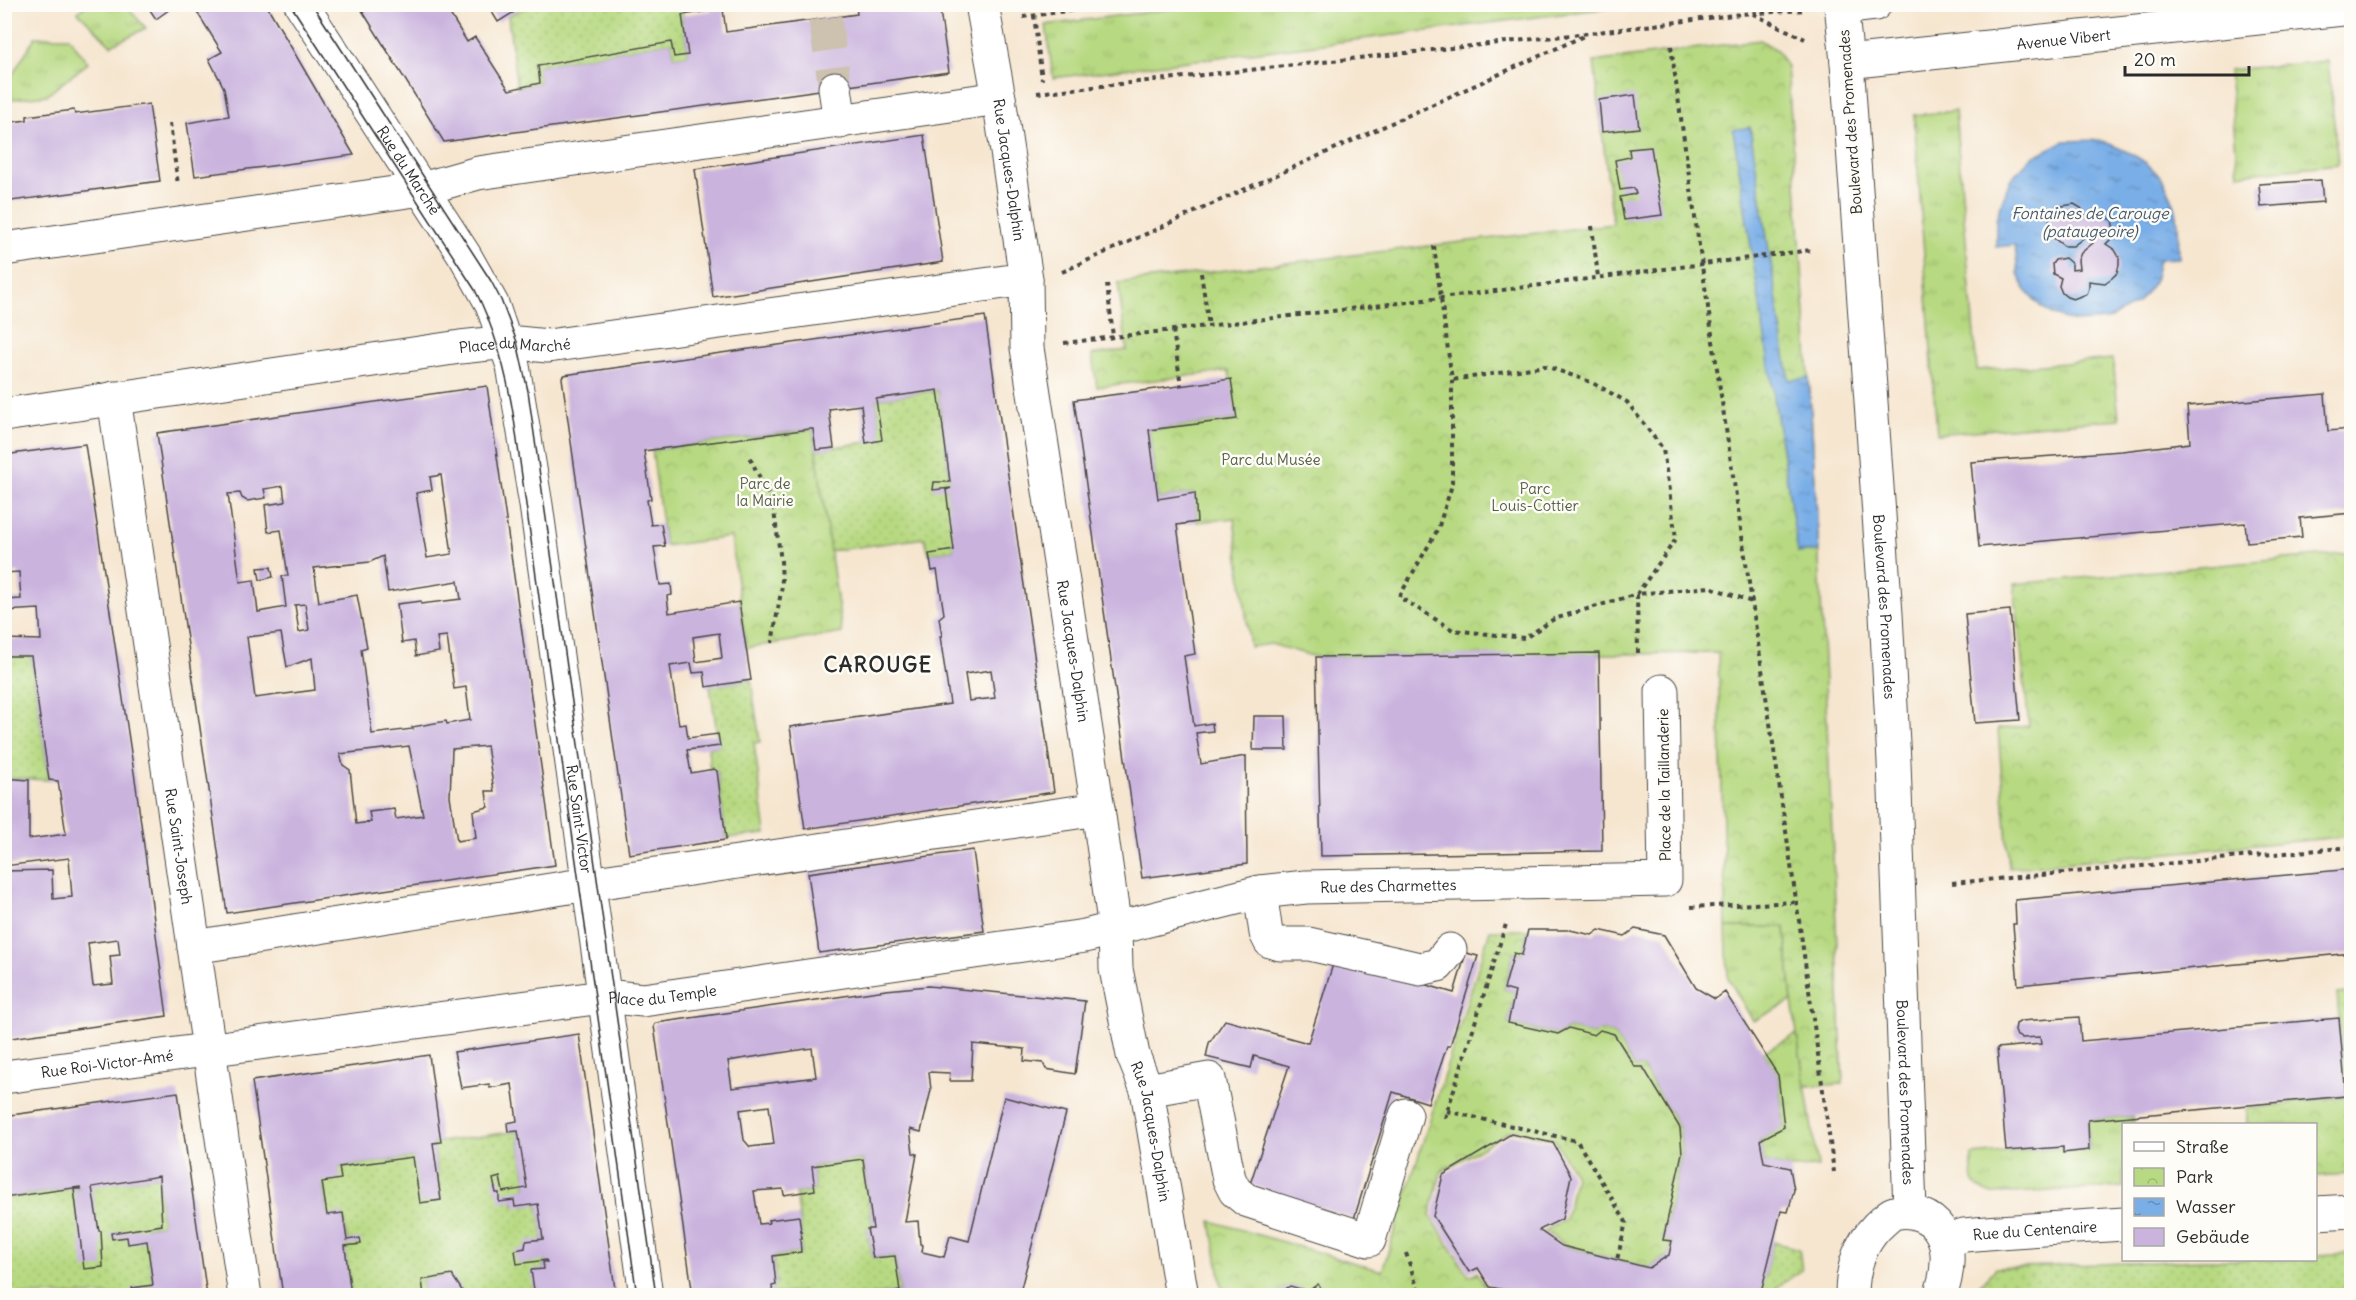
<svg xmlns="http://www.w3.org/2000/svg" width="2356" height="1300" viewBox="0 0 2356 1300" font-family="Delius,sans-serif">
  <style>
    .grass { fill: url(#grass-tufts); stroke: #718256; stroke-width: 1.5 }
    .park { fill: url(#park-crowns); stroke: #718256; stroke-width: 1.5 }
    .garden { fill: url(#garden-dots); stroke: #718256; stroke-width: 1.5 }
    .water { fill: url(#water-ripples); stroke: #526c89; stroke-width: 1.5 }
    .building { fill: #cab4de; fill-rule: evenodd }
    .lines { fill: none; stroke-linecap: round; stroke-linejoin: round }
    .minor-tunnel { stroke: #cdc1af; stroke-width: 33; stroke-dasharray: 33 16; stroke-linecap: butt }
    .minor-casing { stroke: #494744; stroke-width: 35 }
    .major-casing { stroke: #494744; stroke-width: 35 }
    .path { stroke: #494744; stroke-width: 4; stroke-dasharray: 4.5 4.5; stroke-linecap: butt }
    .minor { stroke: #fff; stroke-width: 33 }
    .major { stroke: #fff; stroke-width: 33 }
    .tram { stroke: #2b2b2b; stroke-width: 1.5 }
    .labels { text-anchor: middle; dominant-baseline: central; stroke-width: 5; stroke-linejoin: round; paint-order: stroke }
    .street-label { font-size: 15px; fill: #2b2b2b; stroke: #fdfcf7 }
    .park-label { font-size: 15px; fill: #555f45; stroke: #fdfcf7 }
    .water-label { font-size: 16px; font-style: italic; fill: #46596d; stroke: #fdfcf7 }
    .district-label { font-size: 21px; font-weight: bold; letter-spacing: 1.5px; fill: #2b2b2b; stroke: #fdfcf7 }
  </style>
  <defs>
    <pattern id="grass-tufts" width="24" height="20" patternUnits="userSpaceOnUse" patternTransform="scale(1.5)"><rect width="24" height="20" fill="#b7d981"/><path d="M3 7l-1-3M5 7V3M7 7l1-3M15 17l-1-3M17 17v-4M19 17l1-3" fill="none" stroke="#9eba70"/></pattern>
    <pattern id="park-crowns" width="20" height="18" patternUnits="userSpaceOnUse" patternTransform="scale(1.5)"><rect width="20" height="18" fill="#b7d981"/><path d="M2 6a3 3 0 1 1 6 0M12 15a3 3 0 1 1 6 0" fill="none" stroke="#9eba70"/></pattern>
    <pattern id="garden-dots" width="8" height="8" patternUnits="userSpaceOnUse" patternTransform="scale(1.5)"><rect width="8" height="8" fill="#b7d981"/><path d="M2 2h.1M6 6h.1" fill="none" stroke="#9eba70" stroke-width="1.8" stroke-linecap="round"/></pattern>
    <pattern id="water-ripples" width="26" height="14" patternUnits="userSpaceOnUse" patternTransform="scale(1.5)"><rect width="26" height="14" fill="#79aee7"/><path d="M2 4q2-2 4 0t4 0M15 11q2-2 4 0t4 0" fill="none" stroke="#638ebb"/></pattern>
  </defs>
  <rect width="100%" height="100%" fill="#fdfcf7"/>
  <filter id="ink" filterUnits="userSpaceOnUse"><feTurbulence type="fractalNoise" baseFrequency=".0167" numOctaves="2"/><feDisplacementMap in="SourceGraphic" scale="12" xChannelSelector="R" yChannelSelector="G"/><feConvolveMatrix kernelMatrix="1 2 1 2 8 2 1 2 1" color-interpolation-filters="sRGB"/></filter>
  <filter id="wash" filterUnits="userSpaceOnUse"><feTurbulence type="fractalNoise" baseFrequency=".008" numOctaves="4" result="noise"/><feDisplacementMap in="SourceGraphic" scale="24" xChannelSelector="R" yChannelSelector="G"/><feGaussianBlur stdDeviation="1.35" result="paint"/><feColorMatrix in="noise" values="0 0 0 0 0 0 0 0 0 0 0 0 0 0 0 0 0 1.4 0 .05"/><feComposite in="paint" operator="in"/></filter>
  <g filter="url(#wash)">
    <rect width="100%" height="100%" fill="#f6e6d0"/>
    <g class="grass">
      <path d="M1211,4H1632V5L1053,78L1046,25Z"/>
      <path d="M86,5H125L146,28L111,45L78,12Z"/>
      <path d="M35,37H69L88,63L47,95L5,100V87Z"/>
      <path d="M2328,61L2338,164L2238,174L2229,70Z"/>
      <path d="M1955,111L1977,370L2113,359L2119,419L1937,434L1914,115Z"/>
      <path d="M1726,927H1785L1792,1001L1753,1021L1728,978Z"/>
      <path d="M1797,1034L1818,1167L1790,1168L1764,1162L1760,1140L1784,1126L1778,1076L1763,1052Z"/>
      <path d="M2133,1116L2134,1124H2124L2123,1187L1992,1194C1968,1186 1972,1177 1972,1155L2063,1147V1152L2089,1150L2088,1120Z"/>
    </g>
    <g class="park">
      <path d="M1760,40L1777,50L1787,67C1815,406 1828,745 1843,1084L1805,1086L1792,1001L1785,927H1726L1718,653L1316,657L1271,644L1250,647L1234,518L1197,522L1194,493L1158,499L1149,430L1236,419L1229,371L1097,387L1092,355L1127,350L1118,283L1613,224L1594,62Z"/>
      <path d="M813,429L842,633L746,648L731,537L665,546L652,450Z"/>
      <path d="M2351,553V836L2009,868L1998,729L2029,726L2014,584Z"/>
      <path d="M1490,930H1528L1522,955L1514,953L1504,989L1515,992L1508,1023L1558,1034L1569,1028L1594,1035L1600,1030L1614,1034L1635,1067H1643L1680,1128L1682,1153L1663,1239L1672,1241L1669,1255L1649,1268L1570,1248L1544,1231L1565,1220L1575,1176L1555,1140L1511,1130L1441,1172L1430,1215L1469,1276L1477,1272L1487,1289L1516,1292L1515,1295H1325L1318,1284L1308,1291L1290,1286L1275,1295H1223L1211,1221L1382,1271Z"/>
      <path d="M2351,993V1174L2316,1176V1124H2247V1109L2346,1096L2337,994Z"/>
    </g>
    <g class="garden">
      <path d="M530,5H681L688,55L674,57L671,42L538,66L540,83L517,88L508,16Z"/>
      <path d="M938,390L951,488L954,550L929,554L925,538L830,551L816,450L881,440L876,399Z"/>
      <path d="M4,656H31L49,780L5,778Z"/>
      <path d="M751,680L760,742L754,743L766,834L726,838L717,771L710,770L708,748L719,746L710,686Z"/>
      <path d="M518,1131L527,1188L513,1191L514,1206L538,1204L547,1262L543,1263L547,1295H465L451,1275L422,1280L424,1295H351L345,1246L348,1245L343,1214L327,1215L322,1182L339,1167L413,1157L441,1200L433,1143Z"/>
      <path d="M863,1159L873,1229L867,1230L873,1258L895,1256L900,1291L869,1296L804,1295L803,1291L773,1295L772,1286L776,1285L773,1256L801,1252L800,1239L802,1238L796,1193L815,1190L812,1166Z"/>
      <path d="M159,1176L162,1225L146,1227L154,1295H5L4,1198Z"/>
      <path d="M1773,1242L1799,1249L1802,1270L1766,1295H1760Z"/>
      <path d="M2351,1253V1295H1973V1292L1996,1268L2202,1260H2316V1255Z"/>
    </g>
    <g class="water">
      <path d="M1750,127L1789,380L1809,378L1819,551L1798,553L1733,130Z"/>
      <path d="M2099,140C2137,154 2162,166 2175,207C2180,222 2178,242 2179,258L2159,259L2154,282L2138,303L2107,320L2075,322L2054,315L2040,306L2025,289L2018,274L2015,245L1996,247V219L2010,180L2031,158L2064,141Z"/>
    </g>
    <g id="blocks">
      <g class="building">
        <path d="M146,4H177L156,19Z"/>
        <path d="M192,4H266L354,155L195,176L187,123L229,116L224,88L209,59L222,52Z"/>
        <path d="M358,4H444L467,42L475,37L509,90L540,83L538,66L671,42L674,57L688,55L682,15L723,9L726,32L857,14L856,5L939,4L949,72L444,142Z"/>
        <path d="M487,4H526L530,5L523,9L522,7L498,22Z"/>
        <path d="M1635,95L1639,128L1602,132L1599,100Z"/>
        <path d="M149,104L160,181L4,202V123L27,120V116L74,110L75,114Z"/>
        <path d="M924,135L943,262L713,297L695,169Z"/>
        <path d="M1651,147L1662,215L1624,220L1620,197L1636,194L1634,188L1620,190L1615,160L1630,157L1629,149Z"/>
        <path d="M2321,180L2323,202L2261,207L2259,184Z"/>
        <path d="M2074,204L2081,208L2089,219L2101,215L2112,220L2115,235L2106,244L2115,250L2119,257V265L2117,273L2112,278L2105,283L2089,281V288L2087,294L2073,299L2067,297L2062,293L2059,286L2061,278L2053,274L2052,264L2055,260L2065,258L2072,264V270L2079,269L2078,260L2081,253L2093,243L2086,236L2073,246H2064L2051,236L2048,228L2051,212L2057,207Z"/>
        <path d="M985,316L1054,792L805,829L790,727L950,704L940,636H942L939,618L944,614L937,570L932,571L929,554L954,550L946,490L951,488L933,490L934,482H950L938,390L876,399L882,440L866,443L861,405L829,409L834,448L816,450L813,429H810L644,451L651,499L647,500L651,525L661,524L665,546L654,547L660,585L671,584L672,595L667,596L669,613L739,602L751,680L706,687L704,672L693,673L691,663L670,666L679,725L686,724L688,738L718,734L720,746L687,750L691,773L714,769L717,771L726,838L725,840L629,854L562,378L564,375ZM719,633L722,658L696,662L693,637ZM991,670L995,698L969,701L965,674Z"/>
        <path d="M1231,379L1237,419L1149,430L1158,499L1195,493L1197,522L1177,525L1195,654L1184,656L1194,726L1212,723L1213,731L1196,733L1201,764L1246,756L1247,864L1142,878L1074,400Z"/>
        <path d="M487,386L555,865L227,913L157,433ZM441,475L452,554L427,558L416,493L432,490L430,477ZM283,486L285,502L265,505L268,532L281,530L288,576H282L286,607L258,612L254,580L240,582L228,494L240,493L242,498L247,501L266,498L264,489ZM383,556L388,592L458,581L461,599L421,604V601L397,604L402,643L414,641L416,656L439,652L437,637L447,636L454,689L466,687L470,720L447,724L446,721L412,727L413,729L372,734L361,649L367,647L357,595L319,602L314,568L370,562ZM305,604L309,630L299,632L295,605ZM281,633L287,667L312,658L315,690L255,698L247,637ZM409,746L423,815L396,819L394,809L369,812L371,822L356,824L350,770L343,765L340,754ZM487,746L494,791H486L488,807L473,811L476,838L457,841L450,796L452,749Z"/>
        <path d="M2325,394L2328,431L2352,429V513L2300,518L2302,537L2247,542L2245,523L1979,547L1971,462L2122,451L2190,443L2187,406Z"/>
        <path d="M85,444L136,786L167,1016L4,1039V964L10,963L4,931V871L52,870L53,899L72,897L69,858L4,866V778L29,780V839L66,834L58,781L49,780L31,656H4V639L41,640L39,609L4,611V600L21,599L19,572L4,573V455ZM118,939L120,955L110,956L113,984L93,986L88,943Z"/>
        <path d="M271,567L273,577L260,580L258,568Z"/>
        <path d="M2010,610L2020,720L1975,723L1965,614Z"/>
        <path d="M1599,653L1602,851L1321,856L1316,657Z"/>
        <path d="M1254,716H1286L1287,750H1253Z"/>
        <path d="M973,850L984,931L819,953L808,873Z"/>
        <path d="M2352,869V953L2018,985L2013,924H2016L2015,900Z"/>
        <path d="M1635,929L1664,935L1696,988L1715,999L1725,992L1778,1075L1784,1127L1760,1140L1764,1162L1790,1168L1794,1190L1788,1212L1781,1211L1760,1296H1515L1516,1292L1490,1287L1478,1268L1469,1272L1433,1216L1443,1175L1511,1134L1553,1143L1571,1176L1562,1219L1539,1230L1562,1246L1649,1268L1669,1255L1672,1241L1663,1240L1682,1153L1680,1128L1643,1067H1635L1614,1034L1600,1030L1594,1035L1569,1028L1558,1034L1508,1023L1515,992L1504,989L1514,953L1522,955L1528,930H1570L1592,935L1599,930L1625,936Z"/>
        <path d="M1466,953L1478,956L1450,1046H1447L1428,1103L1393,1092L1354,1219L1250,1184L1289,1066L1254,1056L1251,1068L1206,1057L1209,1043L1225,1020L1308,1043L1335,958L1454,993Z"/>
        <path d="M928,986L1085,1001L1075,1074L1046,1069L1043,1063L1024,1061L1025,1049L973,1044L971,1081H949L950,1073L929,1072L931,1090L921,1132L910,1129L913,1153L917,1154L905,1222L918,1221L920,1244L923,1245L922,1252L944,1257L950,1236L969,1241L1004,1097L1066,1113L1019,1296H879L900,1291L895,1256L873,1258L867,1229H873L863,1159L812,1166L815,1190L784,1195L783,1189L754,1191L759,1224L769,1223L768,1220L799,1216L802,1239H800L801,1252L773,1256L776,1285L772,1286L773,1296H693L654,1026L656,1023L886,990ZM812,1048L816,1077L732,1088L728,1061ZM769,1106L774,1144L750,1147L744,1140L740,1110Z"/>
        <path d="M2079,1017L2081,1041L2339,1018L2346,1096L2088,1120L2089,1150L2063,1153V1147L2006,1151L1997,1048L2041,1044L2040,1037L2022,1038L2017,1036L2015,1031L2016,1024L2021,1021Z"/>
        <path d="M579,1034L616,1296H535L531,1270L544,1269L543,1262H547L546,1260L517,1264L515,1250L525,1248L526,1241L543,1239L538,1204L515,1207L514,1200L499,1202V1193H496L493,1179L500,1177L503,1192L527,1188L518,1131L508,1132L507,1123L517,1121L512,1084L490,1088L489,1084L461,1088L454,1052Z"/>
        <path d="M429,1055L441,1142L433,1143L441,1200L420,1203L413,1157L339,1167L341,1179L322,1182L327,1215L343,1213L347,1240L360,1238L361,1244L345,1246L351,1296H283L252,1081Z"/>
        <path d="M178,1092L207,1296H133L132,1288L153,1285L147,1241L128,1244L127,1237L112,1239L111,1233L162,1225L159,1176L92,1187L99,1231H101L103,1267L84,1269L74,1189H81L80,1187L4,1198V1116Z"/>
        <path d="M452,1275L465,1295L424,1296L422,1280Z"/>
        <path d="M1318,1284L1325,1296H1275L1290,1286L1308,1291Z"/>
      </g>
    </g>
  </g>
  <g filter="url(#ink)">
    <use href="#blocks" fill-opacity="0" stroke="#494744" stroke-width="1.5"/>
    <g class="lines">
      <path class="minor-tunnel" d="M825,18L835,88"/>
      <defs>
        <g id="minor">
          <path id="s1" d="M301,4L465,256L492,304L513,366L536,505L646,1296"/>
          <path id="s2" d="M982,4L999,98L1026,279L1027,348L1098,809L1115,929L1116,969L1133,1055L1147,1090L1182,1296"/>
          <path id="s3" d="M1847,62L1886,614L1894,762L1910,1210"/>
          <path d="M835,88L840,122"/>
          <path d="M4,249L422,189L478,173L999,98"/>
          <path id="s4" d="M114,398L245,1296"/>
          <path id="s5" d="M4,415L460,347L507,342L548,346L1026,279"/>
          <path d="M1260,892L1266,933L1270,941L1280,944H1309L1420,969L1438,965L1450,950"/>
          <path d="M194,947L588,884L1098,809"/>
          <path id="s6" d="M4,1077L595,998L614,997L643,1000L1085,936L1260,892L1306,887L1665,880L1662,691"/>
          <path d="M1147,1090L1209,1079L1229,1179L1235,1191L1246,1200L1369,1240L1406,1115"/>
          <path d="M2316,1213L2352,1211"/>
          <path id="s7" d="M1946,1241L1964,1235L1999,1232L2124,1224"/>
          <path d="M1852,1296C1852,1267 1861,1240 1883,1221C1887,1218 1890,1214 1894,1213C1904,1210 1912,1211 1921,1215C1954,1228 1950,1268 1940,1296"/>
        </g>
        <g id="major">
          <path id="s8" d="M1841,4L1847,62L2352,8"/>
          <path d="M1841,8L1875,4"/>
        </g>
      </defs>
      <use href="#minor" class="minor-casing"/>
      <use href="#major" class="major-casing"/>
      <g class="path">
        <path d="M1753,14L1805,39"/>
        <path d="M1034,15L1042,80"/>
        <path d="M1023,17L1118,4"/>
        <path d="M1671,46C1722,421 1784,796 1834,1172"/>
        <path d="M1037,93L1590,33L1741,14L1805,10"/>
        <path d="M170,123L178,185"/>
        <path d="M1592,226L1598,277"/>
        <path d="M1434,246L1452,380V485L1438,529L1399,597L1453,630L1525,638L1554,619L1637,594L1676,539L1663,449L1627,402L1591,382L1545,366L1452,380"/>
        <path d="M1062,272L1586,35"/>
        <path d="M1201,273L1209,326"/>
        <path d="M1107,284L1113,337"/>
        <path d="M1173,330L1181,386"/>
        <path d="M1064,343L1441,298L1811,250"/>
        <path d="M750,458L773,504L781,561L782,586L772,643"/>
        <path d="M1638,653L1637,594L1710,587L1752,602"/>
        <path d="M1952,883L2352,847"/>
        <path d="M1691,907L1798,902"/>
        <path d="M1447,1111L1577,1141L1626,1222L1617,1260"/>
        <path d="M1445,1118L1507,921"/>
        <path d="M1406,1253L1420,1296"/>
      </g>
      <use href="#minor" class="minor"/>
      <use href="#major" class="major"/>
      <g class="tram">
        <path d="M290,4L475,290C496,331 507,374 514,419L637,1296"/>
        <path d="M312,4L491,281L501,300L517,342L528,391L656,1296"/>
      </g>
    </g>
  </g>
  <g class="labels">
    <g class="street-label">
      <text stroke="none"><textPath href="#s8" startOffset="276">Avenue Vibert</textPath></text>
      <text transform="translate(1850 122) rotate(-94)">Boulevard des Promenades</text>
      <text stroke="none"><textPath href="#s1" startOffset="198">Rue du Marché</textPath></text>
      <text stroke="none"><textPath href="#s2" startOffset="168">Rue Jacques-Dalphin</textPath></text>
      <text stroke="none"><textPath href="#s5" startOffset="516">Place du Marché</textPath></text>
      <text stroke="none"><textPath href="#s3" startOffset="546">Boulevard des Promenades</textPath></text>
      <text stroke="none"><textPath href="#s2" startOffset="654">Rue Jacques-Dalphin</textPath></text>
      <text transform="translate(1664 785) rotate(-91)">Place de la Taillanderie</text>
      <text stroke="none"><textPath href="#s1" startOffset="879">Rue Saint-Victor</textPath></text>
      <text stroke="none"><textPath href="#s4" startOffset="453">Rue Saint-Joseph</textPath></text>
      <text stroke="none"><textPath href="#s6" startOffset="1400">Rue des Charmettes</textPath></text>
      <text stroke="none"><textPath href="#s6" startOffset="664">Place du Temple</textPath></text>
      <text stroke="none"><textPath href="#s6" startOffset="104">Rue Roi-Victor-Amé</textPath></text>
      <text stroke="none"><textPath href="#s3" startOffset="1032">Boulevard des Promenades</textPath></text>
      <text stroke="none"><textPath href="#s2" startOffset="1142">Rue Jacques-Dalphin</textPath></text>
      <text stroke="none"><textPath href="#s7" startOffset="90">Rue du Centenaire</textPath></text>
    </g>
    <g class="park-label">
      <text x="1271" y="459">Parc du Musée</text>
      <text x="765" y="483">Parc de<tspan x="765" dy="17">la Mairie</tspan></text>
      <text x="1535" y="488">Parc<tspan x="1535" dy="17">Louis-Cottier</tspan></text>
    </g>
    <g class="water-label">
      <text x="2090" y="213">Fontaines de Carouge<tspan x="2090" dy="18">(pataugeoire)</tspan></text>
    </g>
    <g class="district-label">
      <text x="878" y="664">CAROUGE</text>
    </g>
  </g>
  <rect width="2356" height="1300" fill="none" stroke="#fdfcf7" stroke-width="24"/>
  <rect x="2122" y="1123" width="195" height="138" fill="#fdfcf7" stroke="#a9a8a5" stroke-width="1.5"/>
  <rect x="2134" y="1142" width="30" height="9" fill="#ffffff" stroke="#a9a8a5" stroke-width="1.5"/>
  <text x="2176" y="1153" font-size="18" fill="#2b2b2b">Straße</text>
  <rect x="2134" y="1168" width="30" height="18" fill="url(#park-crowns)" stroke="#a9a8a5" stroke-width="1.5"/>
  <text x="2176" y="1183" font-size="18" fill="#2b2b2b">Park</text>
  <rect x="2134" y="1198" width="30" height="18" fill="url(#water-ripples)" stroke="#a9a8a5" stroke-width="1.5"/>
  <text x="2176" y="1213" font-size="18" fill="#2b2b2b">Wasser</text>
  <rect x="2134" y="1228" width="30" height="18" fill="#cab4de" stroke="#a9a8a5" stroke-width="1.5"/>
  <text x="2176" y="1243" font-size="18" fill="#2b2b2b">Gebäude</text>
  <path d="M2125 66v9h124v-9" fill="none" stroke="#2b2b2b" stroke-width="3"/>
  <text x="2134" y="66" font-size="18" fill="#2b2b2b" stroke="#fdfcf7" stroke-width="4.5" paint-order="stroke">20 m</text>
</svg>
